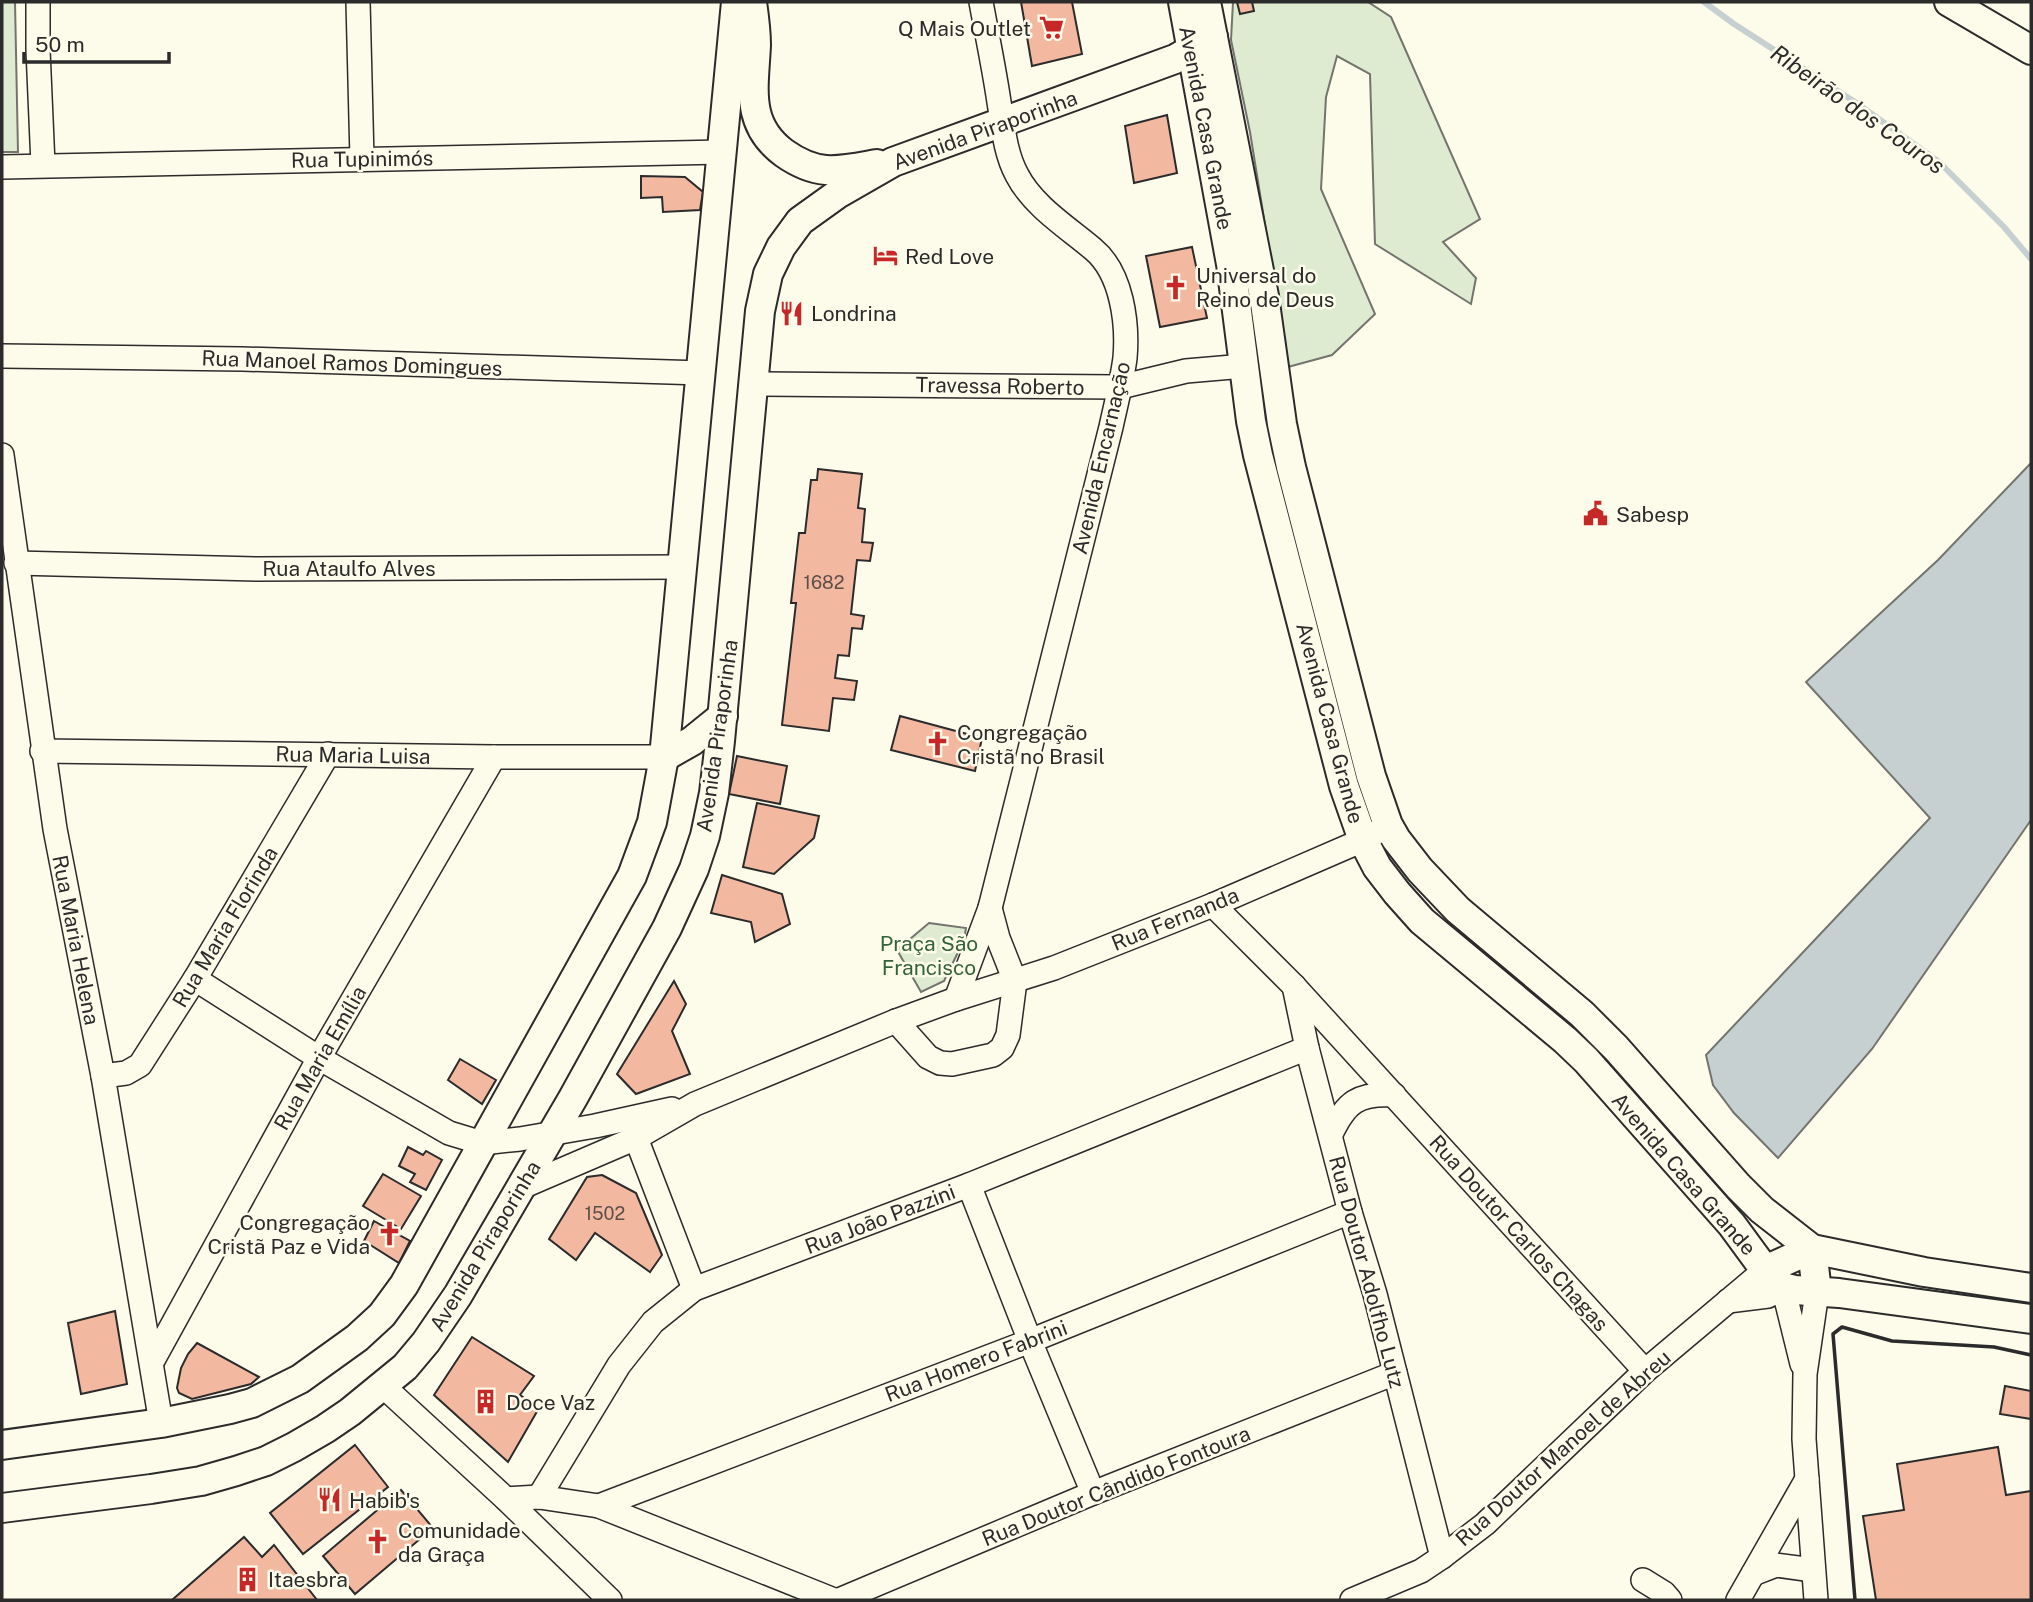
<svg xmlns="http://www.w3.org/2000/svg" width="2033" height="1602" viewBox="0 0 2033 1602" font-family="'Public Sans',sans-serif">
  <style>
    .green { fill: #deebd1; stroke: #74746e; stroke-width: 2 }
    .water { fill: #c7d0d0; stroke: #74746e; stroke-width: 2 }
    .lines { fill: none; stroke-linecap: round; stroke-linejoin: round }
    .stream { stroke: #c7d0d0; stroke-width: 6 }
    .building { fill: #f2b8a0; stroke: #2b2b2b; stroke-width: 2 }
    .minor-casing { stroke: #2b2b2b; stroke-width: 26 }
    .major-casing { stroke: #2b2b2b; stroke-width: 32 }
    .minor { stroke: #fdfbea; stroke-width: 23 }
    .major { stroke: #fdfbea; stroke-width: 28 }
    .wall { stroke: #2b2b2b; stroke-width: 3.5 }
    .labels { text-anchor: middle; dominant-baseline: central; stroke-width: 5; stroke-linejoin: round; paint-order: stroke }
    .number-label { font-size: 18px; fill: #5d4e48 }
    .poi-label { font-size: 21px; fill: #2b2b2b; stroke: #fdfbea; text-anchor: start }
    .street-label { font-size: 21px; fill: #2b2b2b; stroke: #fdfbea }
    .park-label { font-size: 21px; fill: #34623c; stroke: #fdfbea }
    .water-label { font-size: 23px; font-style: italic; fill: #2b2b2b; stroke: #fdfbea }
  </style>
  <rect width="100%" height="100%" fill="#fdfbea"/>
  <g class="green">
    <path d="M2,2H15L18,152H2Z"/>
    <path d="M1233,2H1368L1391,17L1480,219L1443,242L1476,278L1471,304L1375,244L1370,74L1337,56L1326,97L1321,189L1375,314L1332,355L1288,367L1250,132L1231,40Z"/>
    <path d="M929,923L966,928L964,940L944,981L921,992L897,950Z"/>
  </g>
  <path class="water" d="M2031,463V820L1872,1049L1778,1158L1734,1113L1713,1085L1706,1055L1930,818L1806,682L1938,560Z"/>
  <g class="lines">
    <path class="stream" d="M1704,2L1734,24L1855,102L1939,162L2004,227L2031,259"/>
  </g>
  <g class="building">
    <path d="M1021,2H1072L1082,54L1032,66Z"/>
    <path d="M1237,2H1252L1254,11L1240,14Z"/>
    <path d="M1167,115L1177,173L1134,183L1125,126Z"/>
    <path d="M641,176L685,177L703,192L700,210L663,212L662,197L641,198Z"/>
    <path d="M1192,247L1207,318L1160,327L1146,256Z"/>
    <path d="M818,469L862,474L858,508L865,509L862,542L873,543L870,561L857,560L851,614L864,616L862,629L852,628L849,656L838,655L835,678L857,681L854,700L833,698L829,731L782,725L796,603H791L799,533H805L811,480H817Z"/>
    <path d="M900,716L982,738L975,771L891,750Z"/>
    <path d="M737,756L787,766L780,804L729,794Z"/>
    <path d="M757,803L819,816L814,838L774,874L743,867Z"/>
    <path d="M722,875L782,894L790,924L755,942L751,922L711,913Z"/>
    <path d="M674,981L686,1004L672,1031L690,1074L636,1094L617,1074Z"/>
    <path d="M460,1059L496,1080L482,1104L448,1080Z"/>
    <path d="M408,1147L423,1155L426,1151L442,1160L426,1190L410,1182L415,1174L399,1166Z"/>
    <path d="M383,1174L421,1196L401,1229L363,1206Z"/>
    <path d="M602,1175L636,1193L662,1255L650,1272L595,1233L576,1260L549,1239L587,1177Z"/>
    <path d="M374,1221L410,1241L399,1263L364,1241Z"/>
    <path d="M115,1311L127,1384L81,1394L68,1323Z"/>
    <path d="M472,1337L534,1376L520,1395L539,1408L508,1462L434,1395Z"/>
    <path d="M197,1343L259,1377L251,1384L192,1399L179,1393L177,1388L181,1368L188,1354Z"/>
    <path d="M2005,1386L2031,1391V1419L2000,1414Z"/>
    <path d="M355,1445L388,1487L303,1554L270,1513Z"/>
    <path d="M1998,1447L2006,1495L2031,1491V1600H1876L1863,1516L1904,1510L1897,1464Z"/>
    <path d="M401,1490L433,1528L355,1594L323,1556Z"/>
    <path d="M244,1537L262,1557L274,1545L317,1600H172Z"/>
  </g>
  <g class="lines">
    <defs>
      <g id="minor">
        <path d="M38,2V50L43,165"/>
        <path d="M358,2L362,159"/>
        <path d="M2,167L722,152"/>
        <path d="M2,356L242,359L702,373"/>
        <path d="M754,384L1120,387L1186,371L1244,366"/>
        <path d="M2,455L55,829L103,1076L161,1423"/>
        <path d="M16,563L257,569L682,567"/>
        <path d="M42,751L494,757H664"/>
        <path d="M1213,905L1294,986L1645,1371"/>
        <path d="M195,979L319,1058L449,1133L482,1143L520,1139L595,1126L672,1109"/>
        <path d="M1294,986L1307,1048L1350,1212L1375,1294L1442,1557"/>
        <path d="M956,999L990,908L1111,427C1116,404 1122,381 1125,358C1128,323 1122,273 1093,249C1067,227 1033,206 1017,175C1005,153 1003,126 999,102C994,68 987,35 981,2"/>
        <path d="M896,1021L928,1057L940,1063L952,1064L993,1055L1002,1048L1008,1035L1015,981L998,938L990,908"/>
        <path d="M103,1076L126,1073L140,1065L195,979L328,754"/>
        <path d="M1331,1134C1346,1102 1358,1093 1394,1095"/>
        <path d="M636,1138L694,1289"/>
        <path d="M969,1185L1030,1341L1093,1493"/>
        <path d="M522,1187L636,1138L695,1104L896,1021L956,999L1054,968L1213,905L1363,840L1377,832"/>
        <path d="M1728,1301L1768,1296L1783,1287L1802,1364"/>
        <path d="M152,1362L319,1058L494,757"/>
        <path d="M383,1386L506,1499L610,1600"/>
        <path d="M539,1497L619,1365L653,1322L694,1289L969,1185L1307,1048"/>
        <path d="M506,1499L539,1497L599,1506L834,1600"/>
        <path d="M599,1506L1030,1341L1350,1212"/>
        <path d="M1753,1574L1776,1565L1813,1570"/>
        <path d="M1643,1580L1664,1593L1670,1600"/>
        <path d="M839,1600L1093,1493L1395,1373"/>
        <path d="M1352,1600L1421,1571L1442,1557L1485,1524L1645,1371L1765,1270"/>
        <path d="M1738,1600L1807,1479"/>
        <path d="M1816,1600L1804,1439L1805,1374L1817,1292"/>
      </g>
      <g id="major">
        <path d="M752,2C754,16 756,30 756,45C754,88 745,124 784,153C818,177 838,171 877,164"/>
        <path d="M1183,2L1231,264L1251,421L1258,455L1344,786L1363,840L1377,867L1397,893L1422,921L1565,1040L1586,1060L1732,1225L1765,1270L1783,1287L1795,1290L1839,1293L2031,1319"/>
        <path d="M1206,2L1264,296L1282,424L1291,467L1371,776L1388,825L1396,839L1420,870L1458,910L1582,1014L1616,1048L1738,1186L1762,1210L1812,1249L1924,1272L2031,1288"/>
        <path d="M1949,2L2031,50"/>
        <path d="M664,757L692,741L723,716"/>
        <path d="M1765,1270L1812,1249L1817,1292"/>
        <path d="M2,1445L161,1423L230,1409L252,1403L300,1379L357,1338L382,1315L404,1285L632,876L652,822L664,757L736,2"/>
        <path d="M2,1508L151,1489L201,1481L236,1471L266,1461L294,1447L325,1429L350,1412L405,1367L426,1342L458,1295L573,1098L667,928L694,869L705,836L714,793L720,741L760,311L768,274L781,247L800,221L839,193L893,162L1175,59L1213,37"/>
      </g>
    </defs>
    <use href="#minor" class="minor-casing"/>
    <use href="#major" class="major-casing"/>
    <use href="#minor" class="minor"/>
    <use href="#major" class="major"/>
    <path class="wall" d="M1855,1600L1833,1334L1842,1327L1892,1341L1994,1347L2031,1355"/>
  </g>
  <defs>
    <symbol id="supermarket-bare" viewBox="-9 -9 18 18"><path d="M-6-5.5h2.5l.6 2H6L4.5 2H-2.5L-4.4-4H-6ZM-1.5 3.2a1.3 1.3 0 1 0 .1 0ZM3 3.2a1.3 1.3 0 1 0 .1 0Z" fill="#c62828" stroke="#fdfbea" stroke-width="2.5" paint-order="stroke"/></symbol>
    <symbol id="hotel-bare" viewBox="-9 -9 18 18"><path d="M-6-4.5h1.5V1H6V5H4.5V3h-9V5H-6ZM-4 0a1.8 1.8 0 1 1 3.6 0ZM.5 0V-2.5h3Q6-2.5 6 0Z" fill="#c62828" stroke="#fdfbea" stroke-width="2.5" paint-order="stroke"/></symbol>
    <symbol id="church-bare" viewBox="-9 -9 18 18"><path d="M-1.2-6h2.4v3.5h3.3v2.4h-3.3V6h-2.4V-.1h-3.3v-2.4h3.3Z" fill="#c62828" stroke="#fdfbea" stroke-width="2.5" paint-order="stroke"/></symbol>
    <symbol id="restaurant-bare" viewBox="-9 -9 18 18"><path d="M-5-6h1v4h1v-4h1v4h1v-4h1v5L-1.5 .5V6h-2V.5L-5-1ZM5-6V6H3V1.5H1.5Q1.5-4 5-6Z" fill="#c62828" stroke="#fdfbea" stroke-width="2.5" paint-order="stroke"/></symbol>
    <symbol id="civic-bare" viewBox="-9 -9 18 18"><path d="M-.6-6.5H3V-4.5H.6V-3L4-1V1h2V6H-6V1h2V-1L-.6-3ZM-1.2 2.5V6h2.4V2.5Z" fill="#c62828" stroke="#fdfbea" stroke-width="2.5" paint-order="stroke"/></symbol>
    <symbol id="building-bare" viewBox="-9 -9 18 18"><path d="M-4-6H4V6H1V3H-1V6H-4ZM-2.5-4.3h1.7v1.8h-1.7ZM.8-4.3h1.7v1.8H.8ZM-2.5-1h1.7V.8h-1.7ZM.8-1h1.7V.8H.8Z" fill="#c62828" stroke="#fdfbea" stroke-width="2.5" paint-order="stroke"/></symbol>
  </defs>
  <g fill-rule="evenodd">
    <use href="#supermarket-bare" x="1034" y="10" width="35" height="35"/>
    <use href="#hotel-bare" x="868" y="238" width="35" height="35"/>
    <use href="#church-bare" x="1158" y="270" width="35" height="35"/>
    <use href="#restaurant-bare" x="774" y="296" width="35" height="35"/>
    <use href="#civic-bare" x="1578" y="496" width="35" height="35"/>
    <use href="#church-bare" x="920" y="726" width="35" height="35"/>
    <use href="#church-bare" x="372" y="1216" width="35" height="35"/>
    <use href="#building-bare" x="468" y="1384" width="35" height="35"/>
    <use href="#restaurant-bare" x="312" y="1482" width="35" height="35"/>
    <use href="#church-bare" x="360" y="1524" width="35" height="35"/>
    <use href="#building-bare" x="230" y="1562" width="35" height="35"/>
  </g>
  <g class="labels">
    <g class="number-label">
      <text x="824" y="582">1682</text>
      <text x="605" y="1213">1502</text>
    </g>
    <g class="poi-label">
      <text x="1031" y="28" text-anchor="end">Q Mais Outlet</text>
      <text x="905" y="256">Red Love</text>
      <text x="1196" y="275">Universal do<tspan x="1196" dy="24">Reino de Deus</tspan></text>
      <text x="811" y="313">Londrina</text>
      <text x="1616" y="514">Sabesp</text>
      <text x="957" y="732">Congregação<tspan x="957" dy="24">Cristã no Brasil</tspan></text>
      <text x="370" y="1222" text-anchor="end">Congregação<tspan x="370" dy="24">Cristã Paz e Vida</tspan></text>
      <text x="506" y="1402">Doce Vaz</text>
      <text x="349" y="1500">Habib's</text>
      <text x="398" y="1530">Comunidade<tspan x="398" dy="24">da Graça</tspan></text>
      <text x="268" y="1579">Itaesbra</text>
    </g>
    <g class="street-label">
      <text transform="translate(1206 128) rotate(79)">Avenida Casa Grande</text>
      <text transform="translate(985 130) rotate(-20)">Avenida Piraporinha</text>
      <text transform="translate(362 159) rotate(-1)">Rua Tupinimós</text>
      <text transform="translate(352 363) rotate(2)">Rua Manoel Ramos Domingues</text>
      <text transform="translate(1000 386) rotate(1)">Travessa Roberto</text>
      <text transform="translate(1101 458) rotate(-77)">Avenida Encarnação</text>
      <text x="349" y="568">Rua Ataulfo Alves</text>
      <text transform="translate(1330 723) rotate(75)">Avenida Casa Grande</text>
      <text transform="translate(717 736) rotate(-82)">Avenida Piraporinha</text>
      <text transform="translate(353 755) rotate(1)">Rua Maria Luisa</text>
      <text transform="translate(1175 919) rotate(-22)">Rua Fernanda</text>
      <text transform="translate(225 927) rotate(-59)">Rua Maria Florinda</text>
      <text transform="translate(76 940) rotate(79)">Rua Maria Helena</text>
      <text transform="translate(320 1058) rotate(-60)">Rua Maria Emília</text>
      <text transform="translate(1684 1174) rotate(49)">Avenida Casa Grande</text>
      <text transform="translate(880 1219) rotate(-21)">Rua João Pazzini</text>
      <text transform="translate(1519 1233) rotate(48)">Rua Doutor Carlos Chagas</text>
      <text transform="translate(485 1246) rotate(-59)">Avenida Piraporinha</text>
      <text transform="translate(1367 1272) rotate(75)">Rua Doutor Adolfho Lutz</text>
      <text transform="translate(976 1361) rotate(-21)">Rua Homero Fabrini</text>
      <text transform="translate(1563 1448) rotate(-42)">Rua Doutor Manoel de Abreu</text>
      <text transform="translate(1116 1486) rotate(-22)">Rua Doutor Cândido Fontoura</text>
    </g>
    <g class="park-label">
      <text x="929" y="943">Praça São<tspan x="929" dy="24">Francisco</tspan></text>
    </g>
    <g class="water-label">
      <text transform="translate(1858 109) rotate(35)">Ribeirão dos Couros</text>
    </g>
  </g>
  <rect width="2033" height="1602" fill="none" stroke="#2b2b2b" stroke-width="7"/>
  <path d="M24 52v10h145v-10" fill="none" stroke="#2b2b2b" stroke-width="3.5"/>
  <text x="35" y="52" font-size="21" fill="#2b2b2b" stroke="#fdfbea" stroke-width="5" paint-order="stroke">50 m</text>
</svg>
